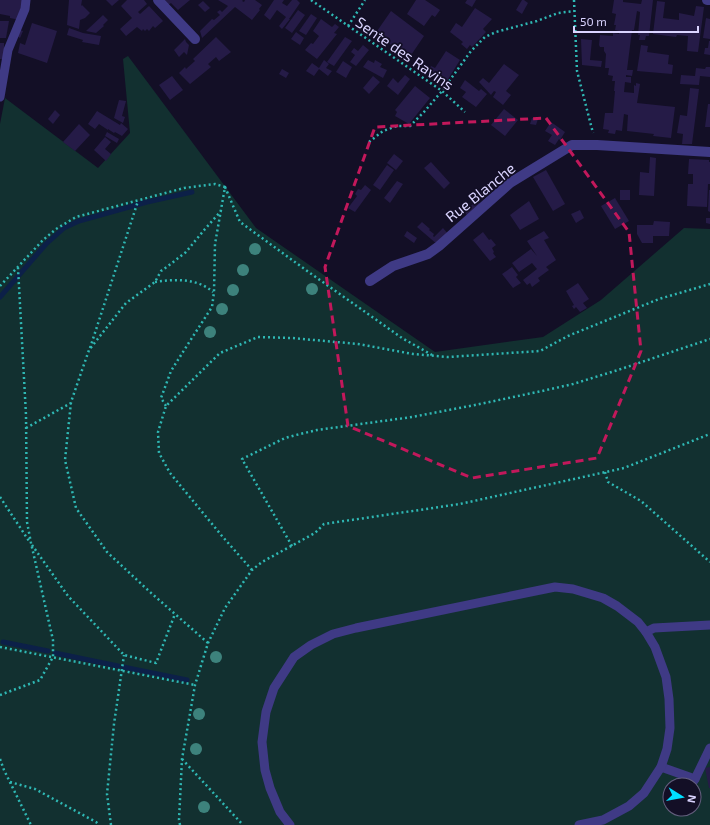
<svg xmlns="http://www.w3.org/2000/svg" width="710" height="825" viewBox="0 0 710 825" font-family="'Exo 2',sans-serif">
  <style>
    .green { fill: #123030; fill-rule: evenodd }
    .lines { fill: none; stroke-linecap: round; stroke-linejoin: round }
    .stream { stroke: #0c2048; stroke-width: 5 }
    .building { fill: #251b47 }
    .path { stroke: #2fb8b4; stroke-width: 2.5; stroke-dasharray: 2 3; stroke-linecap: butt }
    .service { stroke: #3f3a85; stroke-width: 9 }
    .minor { stroke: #3f3a85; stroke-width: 10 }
    .tree { fill: #3d827c }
    .marked { fill: none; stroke: #c2185b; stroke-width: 3; stroke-dasharray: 8 5; stroke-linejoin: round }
    .labels { text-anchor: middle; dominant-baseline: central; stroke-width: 3.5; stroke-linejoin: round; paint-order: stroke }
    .street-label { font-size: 15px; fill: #dad4ff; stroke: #130f26 }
  </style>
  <rect width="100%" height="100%" fill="#130f26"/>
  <path class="green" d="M128,56L256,228L435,352L543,337L601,300L684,228L710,229V825H0V124L5,98L98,168L130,133L123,59ZM670,785H694V809H670Z"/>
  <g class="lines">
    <g class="stream">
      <path d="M0,297L46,244L64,228L79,221L147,202L192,192"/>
      <path d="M3,642L48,651"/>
      <path d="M55,653L118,666"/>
      <path d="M123,667L187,680"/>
    </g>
  </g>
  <g class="building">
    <path d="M0,0H23L20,20L10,18V16L0,14Z"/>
    <path d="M69,0H82L81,6L82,5L90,13L85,18L80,20L79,29L67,25Z"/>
    <path d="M106,0H119L112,6Z"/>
    <path d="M127,0H144L147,4L138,12L140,14L149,6L163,21L155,28L153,26L149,31L147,29L145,31L143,29L142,31L137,27L126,36L120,29L132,18L121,6Z"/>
    <path d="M163,0H190L178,10L171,3L168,5Z"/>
    <path d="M218,0H243L242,1L244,2L245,0H255L262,5L259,9L260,10L252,20L235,7L202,38L200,31L212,19L214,20L220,15L217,12L220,10L222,12L228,6Z"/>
    <path d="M274,0H284L282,3L287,6L292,0H297L300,3L289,19H290L282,29L279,26L286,17L277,10L270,20L264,15Z"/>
    <path d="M416,0H425L440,10L435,17L432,15L424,26L407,14Z"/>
    <path d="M467,0H476L472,7L465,3Z"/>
    <path d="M522,0H524L528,3L522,14L516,10Z"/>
    <path d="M614,0H623V2L641,4L642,0H653L649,36H646L645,40H639L640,35H638L640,12L637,11L634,30H632L627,70H633L632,76L626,75V77H631V83L625,82L624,92L634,93V85L636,86V83L640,84L637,103L675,107L671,138L653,136L654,134L627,131L628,115L624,114L622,131L616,130L615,134L608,133L609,130L603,129L605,113H613L615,91H614L615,81H612L613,76L608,75L609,68H605L606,54L604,51V47H600L599,45L600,35L613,36V33L619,34V31L615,30L616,25H614L616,14L612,13Z"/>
    <path d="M203,1L210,8L205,12L198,5Z"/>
    <path d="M657,1L665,2L663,18L679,20V13L694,16L696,6L704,7L698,52L687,51L688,36L677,35L676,37L653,34Z"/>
    <path d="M475,8L492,19L483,29L486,32L472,47L470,45L467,49L461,44L463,42L450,32L456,23L462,27Z"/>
    <path d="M298,10L305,15L292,33L285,28Z"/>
    <path d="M391,11L424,36L407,61L391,50L394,47L375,34Z"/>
    <path d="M311,14L317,18L306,35L299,31Z"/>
    <path d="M103,15L108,20L103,25L104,26L96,33L86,31Z"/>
    <path d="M706,18L710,19V39L703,38Z"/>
    <path d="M321,19L332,27L335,24L339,27L334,33L337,34L317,59L305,50L311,43L313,44L319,36L313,31Z"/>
    <path d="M0,21H9L6,38H0Z"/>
    <path d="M32,23L57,31L47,63L18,53L20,43L25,45Z"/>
    <path d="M69,28L83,33L101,36L99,45L82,42L83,40L67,35Z"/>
    <path d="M20,30L23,31L20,38L17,36Z"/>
    <path d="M296,32L304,38L300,45L291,39Z"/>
    <path d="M216,37L231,52L219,61L216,57L208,64L211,67L190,84L179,73L185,67L186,69L195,61L193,59Z"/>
    <path d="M345,37L352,41L334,66L327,62Z"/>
    <path d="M185,39L186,42L189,45L187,55L184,52L179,57L174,50Z"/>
    <path d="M581,39L592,40L590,60L602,61L601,67L582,65Z"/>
    <path d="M709,41H710V55L704,54L705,48H708Z"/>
    <rect x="0" y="43" width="4" height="16"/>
    <path d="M363,45L369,50L356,66L350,62L355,55L351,52L354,48L358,51Z"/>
    <path d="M641,45L648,46L647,52L669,55L668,64L673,65L672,74L637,71Z"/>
    <path d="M446,51L460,60L447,81L443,79L442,81L428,72L431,66L435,68Z"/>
    <path d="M324,60L329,64L326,68L332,71L328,76L319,69L314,76L306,71L312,63L319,68Z"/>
    <path d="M368,60L374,63L375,60L382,64L380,67L387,70L383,78L363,67Z"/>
    <path d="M343,61L352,67L346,78L336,72Z"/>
    <path d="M504,64L519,75L506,91L511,95L503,105L493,97L496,92L494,91L491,95L479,82L483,78L489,83Z"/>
    <path d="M706,67H710V77L700,76L699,85L680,84L681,75L695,76L696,68L705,69Z"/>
    <path d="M282,69L289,73L286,78L279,74Z"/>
    <path d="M405,75L410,79L398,95L387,86L393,78L398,83Z"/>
    <path d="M172,76L183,90L170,100L159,85Z"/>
    <path d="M373,76L380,82L369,94L363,88Z"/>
    <path d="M465,80L479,91L481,89L487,94L476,107L462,97L466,92L460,88Z"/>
    <path d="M415,86L430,98L409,124L395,116L397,112L395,110Z"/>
    <path d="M690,88L699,89L692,144H682L683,134L677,133L680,115L687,116Z"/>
    <path d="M119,100L126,101L122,116L125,117L123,123L114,118Z"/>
    <path d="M708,104H710V127H705Z"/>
    <path d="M504,109L518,120L505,136L491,125Z"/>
    <path d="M55,110L60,115L53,124L48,119Z"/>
    <path d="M97,111L120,125L121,123L128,129L122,136L115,132L114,133L108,129V130L99,124L95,129L88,124Z"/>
    <path d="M532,118L538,119L536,125L530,124Z"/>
    <path d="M551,122L565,132L560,140L559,139L555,145L548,141L552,135L545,131Z"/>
    <path d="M79,124L90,135L75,151L63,142Z"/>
    <path d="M107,132L119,139L117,143L105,136Z"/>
    <path d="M105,137L111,142L105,149L111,154L106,161L94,150Z"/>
    <path d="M394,154L403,161L396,170L387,163Z"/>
    <path d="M650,157L656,158L654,196L639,195L640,172L649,173Z"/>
    <path d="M689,159L709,160V162H710V184H708L707,207L687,206L688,184H693V174H688Z"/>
    <path d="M431,162L450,183L444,189L424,168Z"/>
    <path d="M387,165L394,170L380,190L373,185Z"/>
    <path d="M546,170L565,204L553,211L533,177Z"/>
    <path d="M397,181L403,184L390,203L384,198Z"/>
    <path d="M365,185L371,190L355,212L348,208L357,196L355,194L358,189L361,190Z"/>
    <rect x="620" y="190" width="10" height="10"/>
    <path d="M709,190H710V212L708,211Z"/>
    <path d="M615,198L629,221L615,229L601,206Z"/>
    <path d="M477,201L482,206L468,217L464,211Z"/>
    <path d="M529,201L539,219L520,230L510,215Z"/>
    <path d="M580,210L584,218L576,223L571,214Z"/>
    <path d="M706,218H710V224L706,223Z"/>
    <path d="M654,221L670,222L669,236H653V243H642L637,234V225H653Z"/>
    <path d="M422,222L430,229L429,230L434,234L433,236L434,237L443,228L449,235L438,245L417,227Z"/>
    <path d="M407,231L417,238L414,243L404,236Z"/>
    <path d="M544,231L549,238L544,240L556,260L546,267L549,270L538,278L540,281L532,287L530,283L527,285L523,280L537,269L532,263L519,272L512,263L531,249L537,256L527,241Z"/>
    <path d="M483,232L489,240L491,239L496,245L492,248L494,252L493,253L496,257L490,261L473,240Z"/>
    <path d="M512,267L518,275L516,277L521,283L513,288L502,274Z"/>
    <path d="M578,283L589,299L583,303L587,308L580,312L576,307L574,309L572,306L574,305L566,291Z"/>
    <path d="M710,767V788H709L705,768Z"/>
  </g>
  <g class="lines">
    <g class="path">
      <path d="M311,0L442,91L465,112"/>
      <path d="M574,0L577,71L593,133"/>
      <path d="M348,26L365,0"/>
      <path d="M369,142L383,131L397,126H410L424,112L442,91L471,51L485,37L496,32L537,21L558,13L574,11"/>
      <path d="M225,187L240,222L310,273L402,338L432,355"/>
      <path d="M155,282C175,279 197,278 213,292"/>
      <path d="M0,286L43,240L56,229L76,217L184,188L215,184L225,187L215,244L214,292L212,307L188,344L171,371L161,398L166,406"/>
      <path d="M90,348L138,201"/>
      <path d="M26,428L71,403"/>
      <path d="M605,472L608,482L641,501L710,562"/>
      <path d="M0,497L29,541"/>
      <path d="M32,545L68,596L124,655L156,663L175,614"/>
      <path d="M292,546L242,459L285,438L296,435L317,430L412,417L475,405L542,391L573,384L618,370L710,339"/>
      <path d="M252,570L222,536L170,473L159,453L158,432L166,406L220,353L258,337L292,338L358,344L413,354L448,357L540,351L568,336L659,299L710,284"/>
      <path d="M208,643L150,592L107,552L76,508L65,460L71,402L89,350L126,303L155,282L161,271L168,266L186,252L205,229L221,211"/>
      <path d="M0,647L195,685"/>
      <path d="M0,695L40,680L53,657V640L31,543L27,522L26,415L18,268"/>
      <path d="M0,759L4,770L31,825"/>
      <path d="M182,759L243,825"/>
      <path d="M10,782L35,789L96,822L99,825"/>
      <path d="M111,825L107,794L114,724L124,655"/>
      <path d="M180,825L179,820L182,759L195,685L208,643L225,608L252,570L262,562L315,533L324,524L460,504L624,468L710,434"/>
    </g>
    <g class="service">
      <path d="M0,97L8,50L25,9L26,0"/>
      <path d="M646,632L654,628L710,625"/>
      <path d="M661,767L695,779"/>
      <path d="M691,785L695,779L710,748"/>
      <path d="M290,825L280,812L270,788L265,770L262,742L266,712L274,688L294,657L311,645L333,634L356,628L555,587L573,589L603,598L617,606L638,622L646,632L655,647L666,677L669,699L670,728L667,749L661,767L644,793L629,806L603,820L579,825"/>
    </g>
    <g class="minor">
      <path d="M158,0L195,39"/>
      <path d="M707,0H710"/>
      <path d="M370,281L393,266L428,254L439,246L510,183L572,145H597L710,152"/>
    </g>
  </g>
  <g class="tree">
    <circle cx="255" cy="249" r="6"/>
    <circle cx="243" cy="270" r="6"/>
    <circle cx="312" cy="289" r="6"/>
    <circle cx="233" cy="290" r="6"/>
    <circle cx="222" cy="309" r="6"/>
    <circle cx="210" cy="332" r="6"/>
    <circle cx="216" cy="657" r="6"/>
    <circle cx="199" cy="714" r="6"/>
    <circle cx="196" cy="749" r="6"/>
    <circle cx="204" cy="807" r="6"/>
  </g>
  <path class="marked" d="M546,118L629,232L641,351L597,458L472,478L348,426L325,267L375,127Z"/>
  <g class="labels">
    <g class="street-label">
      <text transform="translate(405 53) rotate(35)">Sente des Ravins</text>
      <text transform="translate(480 192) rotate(-39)">Rue Blanche</text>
    </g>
  </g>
  <g transform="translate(682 797) rotate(101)"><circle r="19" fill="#130f26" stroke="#635e7d"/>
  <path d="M0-3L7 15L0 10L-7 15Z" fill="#00deff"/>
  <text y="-6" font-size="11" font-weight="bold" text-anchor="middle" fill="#dad4ff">N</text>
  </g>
  <path d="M574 26v6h124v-6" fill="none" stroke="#dad4ff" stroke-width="2"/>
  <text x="580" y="26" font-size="12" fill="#dad4ff" stroke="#130f26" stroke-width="3" paint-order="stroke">50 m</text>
</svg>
